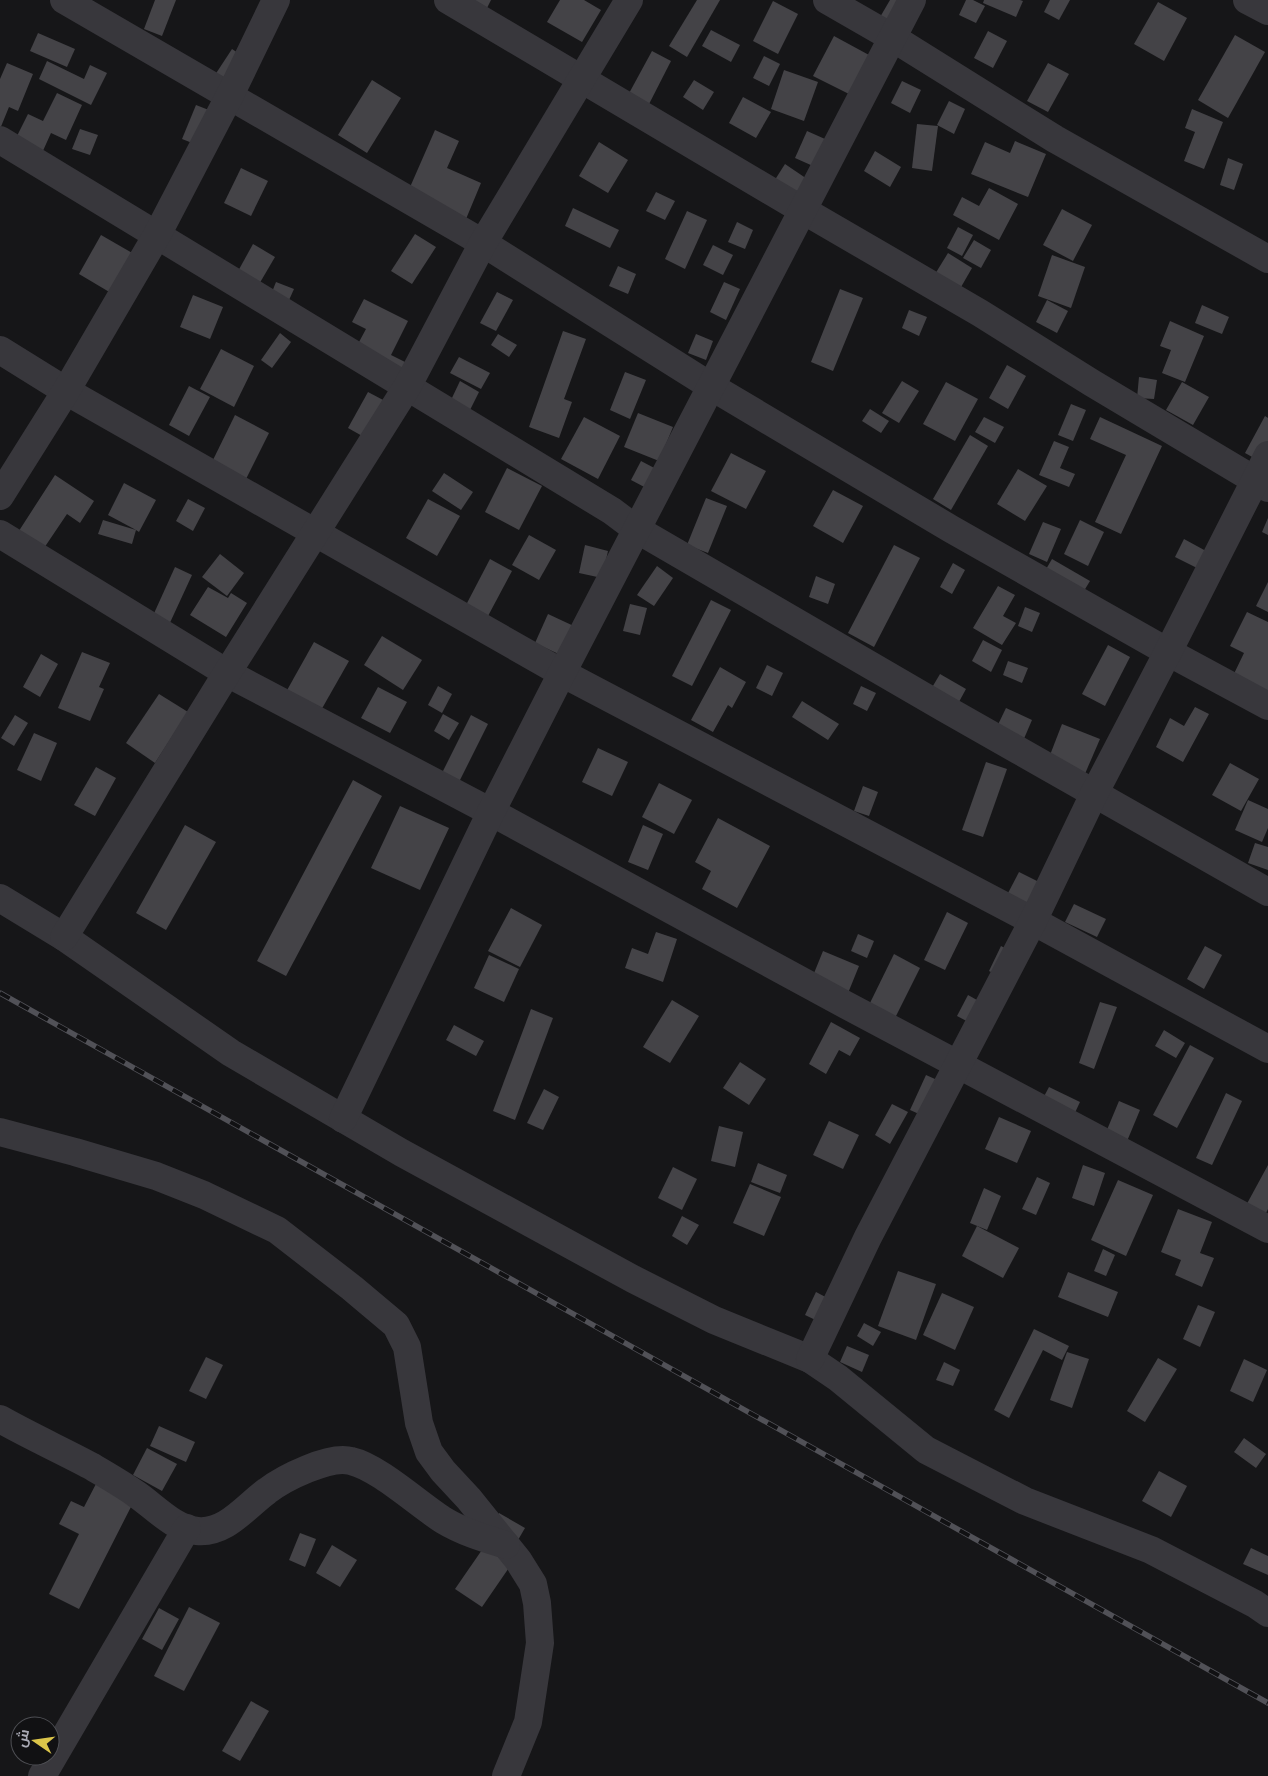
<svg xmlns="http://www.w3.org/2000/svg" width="1268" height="1776" viewBox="0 0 1268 1776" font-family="Poppins,Cairo,sans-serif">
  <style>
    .building { fill: #444347 }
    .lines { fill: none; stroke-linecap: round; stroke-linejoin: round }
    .minor { stroke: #38373c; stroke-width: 28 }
    .rail-casing { stroke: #515157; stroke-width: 5.5 }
    .rail { stroke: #111113; stroke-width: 4; stroke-dasharray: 11; stroke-linecap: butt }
  </style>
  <rect width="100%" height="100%" fill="#161618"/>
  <g class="building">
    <path d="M155,0H176L162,36L144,29Z"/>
    <path d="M468,0H491L486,10Z"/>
    <path d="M560,0H584L601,10L582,42L547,22Z"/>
    <path d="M697,0H720L687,57L669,46Z"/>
    <path d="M890,0H899L892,33L876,24Z"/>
    <path d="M966,0H973L985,6L976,23L959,15Z"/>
    <path d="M984,0H1020L1023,1L1016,17L983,3Z"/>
    <path d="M1050,0H1070L1059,20L1044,12Z"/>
    <path d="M773,1L798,14L778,54L753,41Z"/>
    <path d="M1158,2L1187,18L1164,61L1134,44Z"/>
    <path d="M711,30L740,45L731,62L702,46Z"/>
    <path d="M988,31L1007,41L993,68L974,58Z"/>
    <path d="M38,33L75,49L67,67L30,51Z"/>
    <path d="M1235,35L1265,52L1228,118L1198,100Z"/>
    <path d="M834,36L869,55L849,94L813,76Z"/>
    <path d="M232,49L247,59L225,90L211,81Z"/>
    <path d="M652,51L671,61L647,108L627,97Z"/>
    <path d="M764,56L780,64L769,86L753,78Z"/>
    <path d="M47,61L84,79L90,65L107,73L91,105L39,79Z"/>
    <path d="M7,63L33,74L18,111L9,107L0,129V79Z"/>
    <path d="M1048,63L1069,74L1048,112L1027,101Z"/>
    <path d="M784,70L818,82L804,121L771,109Z"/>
    <path d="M372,80L401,98L367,153L338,135Z"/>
    <path d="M694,80L714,92L703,110L683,97Z"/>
    <path d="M902,81L921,90L910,113L891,103Z"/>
    <path d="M57,93L82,105L66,140L51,133L42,153L15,140L28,114L43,121Z"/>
    <path d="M743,97L771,112L756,138L729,123Z"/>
    <path d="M949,101L965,109L954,134L937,125Z"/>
    <path d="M196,105L214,112L200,146L182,139Z"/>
    <path d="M1192,109L1223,122L1204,169L1184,161L1195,132L1185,128Z"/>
    <path d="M917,124L938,126L932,171L912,168Z"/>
    <path d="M80,129L98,135L90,155L72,149Z"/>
    <path d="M435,130L459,141L447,168L481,183L466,219L407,194Z"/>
    <path d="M807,131L825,139L813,166L795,158Z"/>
    <path d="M1015,141L1046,154L1028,197L971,174L985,142L1010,153Z"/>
    <path d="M599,142L628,160L608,193L579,176Z"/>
    <path d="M875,151L901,167L890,187L864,171Z"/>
    <path d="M1228,158L1243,164L1234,190L1220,185Z"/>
    <path d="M785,164L813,183L799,204L771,186Z"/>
    <path d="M241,168L268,181L251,216L224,203Z"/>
    <path d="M989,188L1018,204L999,240L953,215L962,197L979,206Z"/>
    <path d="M656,192L675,201L665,220L646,211Z"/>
    <path d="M573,208L619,230L610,248L565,226Z"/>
    <path d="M1062,209L1092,225L1073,261L1043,245Z"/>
    <path d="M687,211L707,220L685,269L665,259Z"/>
    <path d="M737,222L753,230L745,249L728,242Z"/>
    <path d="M958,227L973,235L962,256L947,248Z"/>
    <path d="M415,234L436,247L412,284L391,271Z"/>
    <path d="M101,235L134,254L111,293L79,274Z"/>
    <path d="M974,240L991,250L981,268L963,258Z"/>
    <path d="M253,244L275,257L258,286L237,273Z"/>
    <path d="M713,245L733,255L723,275L703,265Z"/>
    <path d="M948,253L972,268L957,294L932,279Z"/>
    <path d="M1052,255L1085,267L1071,308L1038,296Z"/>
    <path d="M618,266L636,274L628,294L609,286Z"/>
    <path d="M276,282L294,289L285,309L268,302Z"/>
    <path d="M724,282L740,289L726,320L710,312Z"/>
    <path d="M840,289L863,298L833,371L811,362Z"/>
    <path d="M497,292L513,300L496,331L480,323Z"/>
    <path d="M193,295L223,307L210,339L180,327Z"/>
    <path d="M364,299L408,321L391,355L407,363L399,379L352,355L366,329L352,322Z"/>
    <path d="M1047,300L1068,311L1057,333L1036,322Z"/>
    <path d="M1202,305L1229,317L1222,334L1195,323Z"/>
    <path d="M909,310L927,317L919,336L902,328Z"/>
    <path d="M1170,321L1204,336L1185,382L1162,373L1171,350L1160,346Z"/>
    <path d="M563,331L586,339L564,399L572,402L559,438L529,427Z"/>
    <path d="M280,333L291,342L272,368L261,360Z"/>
    <path d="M498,334L517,345L509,357L491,345Z"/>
    <path d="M696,334L713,341L706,360L688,353Z"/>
    <path d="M221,349L254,366L234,407L200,389Z"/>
    <path d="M459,357L490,373L481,389L450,373Z"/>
    <path d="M1007,365L1026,376L1008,409L989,398Z"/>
    <path d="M625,372L646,380L630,419L610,410Z"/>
    <path d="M1139,377L1157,380L1154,399L1137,398Z"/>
    <path d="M460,381L479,392L470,410L451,400Z"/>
    <path d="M902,381L919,391L899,423L882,413Z"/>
    <path d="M946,382L978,399L955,441L923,424Z"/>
    <path d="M1182,382L1209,397L1193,425L1166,410Z"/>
    <path d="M189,386L210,397L189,436L169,425Z"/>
    <path d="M368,392L385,401L364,437L348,428Z"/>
    <path d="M1071,404L1086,410L1073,441L1058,435Z"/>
    <path d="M870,409L889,421L881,433L862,421Z"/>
    <path d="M638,413L673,427L659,461L624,447Z"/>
    <path d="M235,415L269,433L246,479L212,462Z"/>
    <path d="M1265,416L1268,418V453L1263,463L1245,453Z"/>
    <path d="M584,417L620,436L598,479L561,459Z"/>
    <path d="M984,417L1004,427L995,443L975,432Z"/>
    <path d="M1100,417L1162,446L1121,534L1095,522L1126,455L1090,439Z"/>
    <path d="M970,435L988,446L951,510L933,499Z"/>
    <path d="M1054,441L1069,447L1060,468L1075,474L1069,487L1039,475Z"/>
    <path d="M731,453L766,471L746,509L711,491Z"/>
    <path d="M641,461L660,471L650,490L631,480Z"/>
    <path d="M507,468L542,486L519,530L485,512Z"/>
    <path d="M1018,469L1047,486L1025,521L997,504Z"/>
    <path d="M444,473L473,492L461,510L432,491Z"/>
    <path d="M55,475L94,501L80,523L67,514L40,554L15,537Z"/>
    <path d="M124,483L156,500L139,532L136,530L132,544L98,534L103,520L136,530L108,515Z"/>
    <path d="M833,490L863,506L843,543L813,526Z"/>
    <path d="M706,498L727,506L708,553L687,545Z"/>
    <path d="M188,499L205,508L193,531L176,521Z"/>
    <path d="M428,499L460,516L437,556L406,538Z"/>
    <path d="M1268,518V535L1262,532Z"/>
    <path d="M1080,520L1104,532L1088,566L1064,554Z"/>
    <path d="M1043,522L1061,529L1047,562L1029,554Z"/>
    <path d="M529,535L556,550L539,580L512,565Z"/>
    <path d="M1184,539L1206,551L1197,568L1175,557Z"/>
    <path d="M585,545L608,551L602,578L579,573Z"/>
    <path d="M894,545L920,558L874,647L848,633Z"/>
    <path d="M220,554L244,573L227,596L202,577Z"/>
    <path d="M490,559L512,571L488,616L466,605Z"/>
    <path d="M1052,559L1090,581L1079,599L1042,576Z"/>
    <path d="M953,563L965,570L952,594L940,587Z"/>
    <path d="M657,566L673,578L654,606L637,595Z"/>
    <path d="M175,567L192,575L168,627L151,620Z"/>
    <path d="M816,576L835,584L828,604L809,597Z"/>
    <path d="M1268,582V612L1256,606Z"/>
    <path d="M998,586L1015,595L1003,616L1016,623L1002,645L973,628Z"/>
    <path d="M208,587L228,598L231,593L247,603L226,637L190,615Z"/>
    <path d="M711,600L731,610L692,686L672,676Z"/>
    <path d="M630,604L647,608L640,635L623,631Z"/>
    <path d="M1025,607L1040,613L1032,632L1018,626Z"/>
    <path d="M1247,612L1268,622V696L1230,682L1244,653L1230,646Z"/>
    <path d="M548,614L578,628L565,657L535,643Z"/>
    <path d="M382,636L422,660L403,690L364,665Z"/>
    <path d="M983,640L1002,650L991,672L972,661Z"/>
    <path d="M314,642L349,661L320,712L286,692Z"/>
    <path d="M1108,645L1130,657L1105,706L1082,694Z"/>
    <path d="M82,652L110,663L99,687L104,689L90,721L58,708Z"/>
    <path d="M41,654L58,664L40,697L23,687Z"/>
    <path d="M1008,661L1028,668L1022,683L1003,675Z"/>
    <path d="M767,665L783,673L772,696L756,688Z"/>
    <path d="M720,667L746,682L732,708L728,705L713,732L691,720Z"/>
    <path d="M940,674L966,689L954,711L927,696Z"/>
    <path d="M438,686L452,694L442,713L428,705Z"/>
    <path d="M861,686L876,693L867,711L853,704Z"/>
    <path d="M378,687L407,702L390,733L361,718Z"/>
    <path d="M159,694L188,712L155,763L126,743Z"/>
    <path d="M802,701L839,724L828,740L792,717Z"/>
    <path d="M1195,707L1209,714L1183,762L1156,747L1170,718L1184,726Z"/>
    <path d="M1006,708L1032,720L1020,748L993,735Z"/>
    <path d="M443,714L459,723L449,740L434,731Z"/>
    <path d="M15,715L28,723L14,746L1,738Z"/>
    <path d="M471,715L488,724L456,788L439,779Z"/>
    <path d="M1062,724L1100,739L1081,783L1045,768Z"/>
    <path d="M34,733L57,743L41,781L17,770Z"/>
    <path d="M598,748L628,762L612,796L582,782Z"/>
    <path d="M986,762L1007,769L983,837L962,830Z"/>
    <path d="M1230,763L1259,779L1241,811L1212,795Z"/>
    <path d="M96,767L116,778L95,816L74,805Z"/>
    <path d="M353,780L382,796L286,976L257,961Z"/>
    <path d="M659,783L692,800L674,834L642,817Z"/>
    <path d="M863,786L878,792L869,816L854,811Z"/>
    <path d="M1248,800L1268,809V828L1262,842L1235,830Z"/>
    <path d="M400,806L449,828L420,890L371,868Z"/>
    <path d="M718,818L770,846L737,908L702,889L711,871L695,862Z"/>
    <path d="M185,825L216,842L166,930L136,913Z"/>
    <path d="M643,825L663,834L648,870L628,862Z"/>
    <path d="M1255,843L1268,847V870L1248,863Z"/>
    <path d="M1019,872L1047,886L1035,909L1007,895Z"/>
    <path d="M1074,904L1106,919L1097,937L1065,922Z"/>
    <path d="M511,908L542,925L520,967L488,951Z"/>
    <path d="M947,912L968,923L945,970L924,960Z"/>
    <path d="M656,932L677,939L663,982L625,968L632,948L648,954Z"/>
    <path d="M858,934L874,941L867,958L851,951Z"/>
    <path d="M1001,946L1016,954L1004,979L989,971Z"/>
    <path d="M1205,946L1222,955L1204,989L1187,979Z"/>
    <path d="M823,951L859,966L846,998L810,983Z"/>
    <path d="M894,954L920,968L895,1018L869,1005Z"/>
    <path d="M489,955L519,969L504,1002L474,988Z"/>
    <path d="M968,995L986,1005L976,1026L957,1016Z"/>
    <path d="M672,1000L699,1016L670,1063L643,1047Z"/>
    <path d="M1100,1002L1117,1007L1094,1069L1079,1063Z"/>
    <path d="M531,1009L553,1018L515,1120L493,1111Z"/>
    <path d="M831,1022L860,1038L850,1056L839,1050L826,1074L809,1064Z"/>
    <path d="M454,1025L484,1041L476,1056L446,1040Z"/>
    <path d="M1164,1030L1185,1043L1176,1058L1155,1046Z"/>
    <path d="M1190,1045L1214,1058L1177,1128L1153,1115Z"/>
    <path d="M740,1062L766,1079L749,1105L723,1088Z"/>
    <path d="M926,1075L944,1083L928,1118L910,1110Z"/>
    <path d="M1049,1087L1080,1102L1072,1119L1040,1104Z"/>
    <path d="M544,1089L559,1097L543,1130L527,1123Z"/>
    <path d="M1226,1093L1242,1101L1212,1165L1196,1158Z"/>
    <path d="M1119,1101L1140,1110L1125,1146L1104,1137Z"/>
    <path d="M892,1104L908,1112L890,1144L875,1135Z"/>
    <path d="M999,1117L1031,1131L1017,1163L985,1149Z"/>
    <path d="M829,1121L859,1135L843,1169L813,1155Z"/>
    <path d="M719,1126L743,1132L735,1167L711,1161Z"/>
    <path d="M758,1163L787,1175L780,1193L751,1182Z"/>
    <path d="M1083,1165L1105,1173L1094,1206L1072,1198Z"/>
    <path d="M1268,1165V1209L1262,1221L1243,1211Z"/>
    <path d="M673,1167L697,1179L682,1210L658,1198Z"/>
    <path d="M1037,1177L1050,1183L1036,1215L1022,1209Z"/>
    <path d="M1118,1180L1153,1195L1126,1256L1091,1240Z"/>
    <path d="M750,1184L781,1197L764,1236L733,1223Z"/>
    <path d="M984,1188L1001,1196L987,1230L970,1223Z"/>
    <path d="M1178,1209L1212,1222L1200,1253L1214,1258L1202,1287L1175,1275L1181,1260L1161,1252Z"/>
    <path d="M682,1216L699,1225L687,1245L672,1236Z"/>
    <path d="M977,1226L1019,1248L1003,1278L962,1256Z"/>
    <path d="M1103,1249L1115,1255L1106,1276L1094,1271Z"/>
    <path d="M898,1271L936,1284L916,1340L878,1326Z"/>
    <path d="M1068,1272L1118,1292L1108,1317L1058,1297Z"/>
    <path d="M816,1292L837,1303L826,1325L805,1315Z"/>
    <path d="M942,1293L974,1307L955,1350L923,1335Z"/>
    <path d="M1198,1305L1215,1312L1200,1347L1183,1339Z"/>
    <path d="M864,1323L881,1332L873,1346L857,1336Z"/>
    <path d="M1034,1329L1069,1346L1062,1360L1043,1350L1009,1418L994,1410Z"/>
    <path d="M847,1346L869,1355L862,1372L840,1362Z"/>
    <path d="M1067,1352L1089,1359L1072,1408L1050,1400Z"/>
    <path d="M206,1357L223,1365L206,1399L189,1391Z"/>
    <path d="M1158,1358L1177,1369L1145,1422L1127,1411Z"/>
    <path d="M1244,1359L1267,1370L1253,1402L1230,1391Z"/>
    <path d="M944,1362L960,1370L953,1386L936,1380Z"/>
    <path d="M159,1426L195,1442L186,1462L150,1446Z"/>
    <path d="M1244,1438L1266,1454L1256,1468L1234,1452Z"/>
    <path d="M147,1448L177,1464L162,1491L133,1475Z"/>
    <path d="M1159,1471L1187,1486L1171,1517L1142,1501Z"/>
    <path d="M98,1480L135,1499L79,1609L49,1594L79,1534L59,1524L71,1501L84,1507Z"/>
    <path d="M499,1513L525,1528L518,1540L492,1525Z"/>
    <path d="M300,1533L316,1539L305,1567L289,1560Z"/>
    <path d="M486,1544L513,1562L482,1607L455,1589Z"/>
    <path d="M332,1545L357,1560L340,1587L316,1573Z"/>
    <path d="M1251,1548L1268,1556V1575L1243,1564Z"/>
    <path d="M189,1607L220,1623L184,1691L154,1676Z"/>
    <path d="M159,1608L179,1619L162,1650L142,1639Z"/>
    <path d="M251,1701L269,1711L240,1761L222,1751Z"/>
  </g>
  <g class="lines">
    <g class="minor">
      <path d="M64,0L483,243L712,387L951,529L1168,652L1268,706"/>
      <path d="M448,0L789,202L980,313L1092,383L1268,488"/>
      <path d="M827,0L893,38L1055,139L1268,259"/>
      <path d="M1247,0L1268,11"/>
      <path d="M0,140L612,511L636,529L944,708L1268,892"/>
      <path d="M0,350L66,391L562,673L1033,921L1268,1049"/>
      <path d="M0,496L66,391L157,235L230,95L276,0"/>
      <path d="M0,534L227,673L491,812L846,1005L1268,1229"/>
      <path d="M0,898L64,937L231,1053L402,1153L633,1279L714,1320L810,1359L838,1378L926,1450L1025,1501L1151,1550L1255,1604L1268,1613"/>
      <path d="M64,937L227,673L407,387L483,243L629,0"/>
      <path d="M343,1119L491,812L562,673L912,0"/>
      <path d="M0,1132L75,1152L156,1176L204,1195L277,1230L352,1288L396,1325L407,1347L419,1423L429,1452L443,1471L469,1499L518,1560L533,1584L537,1603L540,1643L528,1722L506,1776"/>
      <path d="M810,1359L868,1237L1033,921L1094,794L1168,652L1268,455"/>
      <path d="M0,1419C30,1436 61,1450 91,1466C106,1475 122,1484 136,1494C155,1507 173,1528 197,1531C226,1534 246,1506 267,1491C284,1478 330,1455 351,1461C378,1467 418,1504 443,1520C463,1532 483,1538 506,1545"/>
      <path d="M42,1776L187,1528"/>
    </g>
    <defs>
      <path id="rail" d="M0,993L1268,1703"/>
    </defs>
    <use href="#rail" class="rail-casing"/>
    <use href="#rail" class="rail"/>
  </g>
  <g transform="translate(35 1741) rotate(283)"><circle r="24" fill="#111113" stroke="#4e4f54"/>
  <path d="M0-4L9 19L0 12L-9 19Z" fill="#dbc54a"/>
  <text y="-8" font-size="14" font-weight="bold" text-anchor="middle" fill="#aaabb6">ش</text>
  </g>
</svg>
